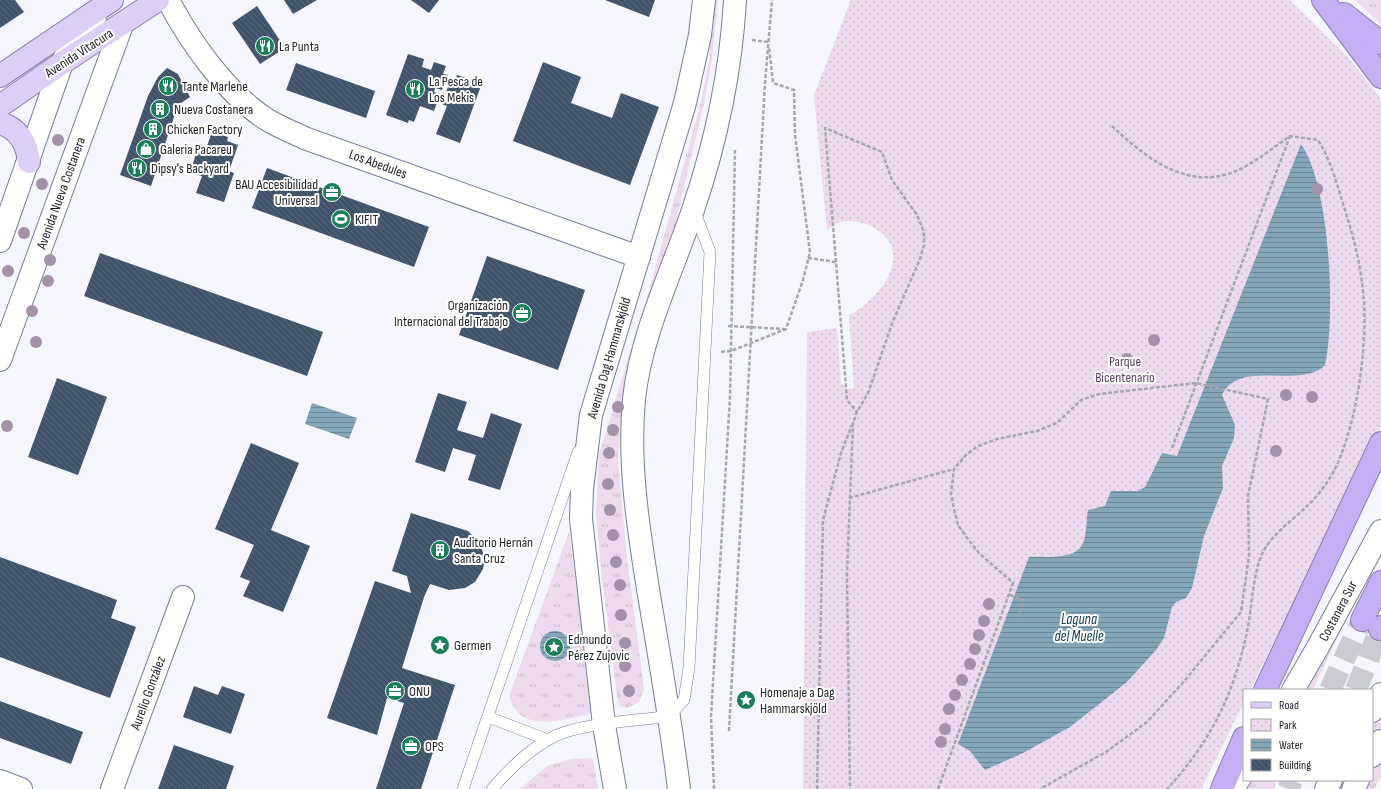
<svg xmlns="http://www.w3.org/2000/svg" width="1381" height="789" viewBox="0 0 1381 789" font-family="'Sofia Sans Condensed',sans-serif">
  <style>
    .grass { fill: url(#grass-tufts) }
    .park { fill: url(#park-dots) }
    .water { fill: url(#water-rules) }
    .building { fill: url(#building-back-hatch) }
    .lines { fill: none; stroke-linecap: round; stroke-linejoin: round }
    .highway-tunnel { stroke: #cacbd3; stroke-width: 22; stroke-dasharray: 22 11; stroke-linecap: butt }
    .lane-casing { stroke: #777d9a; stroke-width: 12 }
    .street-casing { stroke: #777d9a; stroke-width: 24 }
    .secondary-casing { stroke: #777d9a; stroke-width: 24 }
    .primary-casing { stroke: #8b7cae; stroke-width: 24 }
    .highway-casing { stroke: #8b7cae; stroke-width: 24 }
    .path { stroke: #a5a6af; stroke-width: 2.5; stroke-dasharray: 4 2; stroke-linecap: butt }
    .lane { stroke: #fff; stroke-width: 11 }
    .street { stroke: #fff; stroke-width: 22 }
    .secondary { stroke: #fff; stroke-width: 22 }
    .primary { stroke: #ddcef8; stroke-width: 22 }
    .highway { stroke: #c6aef4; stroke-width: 22 }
    .tree { fill: #a390a9 }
    .labels { text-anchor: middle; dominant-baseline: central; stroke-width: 4; stroke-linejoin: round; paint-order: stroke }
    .poi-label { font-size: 14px; fill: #1d1f2b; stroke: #fff; text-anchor: start }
    .street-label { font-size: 14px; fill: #1d1f2b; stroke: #fff }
    .park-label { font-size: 14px; fill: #603d65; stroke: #fff }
    .water-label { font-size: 15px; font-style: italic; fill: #114156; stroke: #fff }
  </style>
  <defs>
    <pattern id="grass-tufts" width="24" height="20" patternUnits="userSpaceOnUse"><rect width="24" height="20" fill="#eddaef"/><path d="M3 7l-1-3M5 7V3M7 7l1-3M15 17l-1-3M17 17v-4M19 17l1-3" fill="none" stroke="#cbbbcd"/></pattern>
    <pattern id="park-dots" width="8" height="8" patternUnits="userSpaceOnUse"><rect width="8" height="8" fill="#eddaef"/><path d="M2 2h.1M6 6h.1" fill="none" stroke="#cbbbcd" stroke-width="1.8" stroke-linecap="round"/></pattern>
    <pattern id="water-rules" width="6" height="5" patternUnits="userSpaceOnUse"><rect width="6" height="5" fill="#83a6b9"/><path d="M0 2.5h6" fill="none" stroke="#6b8797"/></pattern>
    <pattern id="building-back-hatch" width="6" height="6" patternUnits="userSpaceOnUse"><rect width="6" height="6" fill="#40536b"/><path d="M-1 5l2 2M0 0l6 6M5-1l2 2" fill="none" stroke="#59687c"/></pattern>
  </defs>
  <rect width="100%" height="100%" fill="#f5f6fd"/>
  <g class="grass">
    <path d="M712,0H718L712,59L705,99L671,242L632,359L622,402L618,459L626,549L644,689L639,702L627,708L620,706L617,696L601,571L596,512L599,454L648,294L701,102L709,62Z"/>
    <path d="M1355,0H1381V25Z"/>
    <path d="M569,532L594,713C565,719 520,736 509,696Z"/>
    <path d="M1344,623L1313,690H1303Z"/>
    <path d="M1381,713V777L1374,789H1336L1341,780H1372V727Z"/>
    <path d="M593,758L598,789H520L547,766L571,759Z"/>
    <path d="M1248,780H1276L1274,789H1242Z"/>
  </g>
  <path class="park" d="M851,0H1290L1347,56L1381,99V427L1250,690H1244V702L1201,789H803L807,332L837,328L841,383L847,389L854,388L849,315C869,305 896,278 893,253C891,231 861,217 840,222C836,223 831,227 827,230L814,95Z"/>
  <g class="water">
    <path d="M1301,144C1330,185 1336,316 1325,365C1302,390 1239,358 1222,395L1235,425L1234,438L1222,466L1223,488L1204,536L1192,588L1186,598L1176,602L1172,607L1164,638L1156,650L1127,682L1070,727L1023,753L985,770L970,751L958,744L1029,557C1044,556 1076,561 1083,543C1087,534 1086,520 1088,510L1105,506L1111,491H1138L1145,487L1162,453L1177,456Z"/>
    <path d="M312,403L357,418L349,439L305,424Z"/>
    <circle cx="555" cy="646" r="15"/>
  </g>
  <g class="building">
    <path d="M0,0H15L24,12L0,28Z"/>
    <path d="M284,0H317L293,14Z"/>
    <path d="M411,0H439L429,13Z"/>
    <path d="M605,0H655L649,17Z"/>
    <path d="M257,6L285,48L260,64L232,23Z"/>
    <path d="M408,54L424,59L422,67L431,70L434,62L446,66L443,74L448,75L442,90L435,88L434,92L440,94L434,111L420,106L414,122L409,120L408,123L386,115Z"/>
    <path d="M543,62L581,77L571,103L612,118L621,93L659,107L630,185L513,141Z"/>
    <path d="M296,63L375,91L366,118L286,90Z"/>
    <path d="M167,68L178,74L190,97L178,105L151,186L120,175L148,96L158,77Z"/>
    <path d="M457,75L482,83L460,143L436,134L447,106L442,104L449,84L453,86Z"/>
    <path d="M212,132L228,137L227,141L238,145L229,171L234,173L224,202L196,193L202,176L190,173L199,144L207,146Z"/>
    <path d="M267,168L429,227L414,267L252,208Z"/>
    <path d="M100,253L323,332L307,376L84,296Z"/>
    <path d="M487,256L585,290L558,370L459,335Z"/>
    <path d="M57,378L107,397L78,475L28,457Z"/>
    <path d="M438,393L467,402L457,430L483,438L491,413L522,424L500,490L468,480L476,455L453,448L445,472L415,462Z"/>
    <path d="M251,443L299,463L271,530L310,546L283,612L243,596L250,581L240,577L254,545L215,529Z"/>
    <path d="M411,513L468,531L479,542L485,558L483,569L475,582L465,588L449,590L430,584L424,597L402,668L455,685L421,789H376L404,703L387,698L377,735L327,718L375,581L411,593L407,576L392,571Z"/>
    <path d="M0,557L117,600L111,618L136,627L110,698L0,657Z"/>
    <path d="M194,686L218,695L222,686L245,694L231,734L183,717Z"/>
    <path d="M0,701L83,732L71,764L0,738Z"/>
    <path d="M174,745L234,766L226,789H158Z"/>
  </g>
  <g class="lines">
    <g class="highway-tunnel">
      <path d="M1330,690L1362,620"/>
      <path d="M1356,690L1380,629"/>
      <path d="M1288,789L1292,780"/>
    </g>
    <defs>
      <g id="lane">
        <path d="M488,717L548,740"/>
        <path d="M463,789L578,452"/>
        <path d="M492,789C510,768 530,748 555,736C583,723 637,721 669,716L684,700L689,668L710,252L694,210"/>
      </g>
      <g id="street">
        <path d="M168,0C190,42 226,93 266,119C279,127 294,133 307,139L639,257"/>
        <path d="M0,781L21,789"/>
        <path d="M112,789L183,597"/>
      </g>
      <g id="secondary">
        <path d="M0,241L62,63L76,36L95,17"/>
        <path d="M0,360L122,25"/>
        <path d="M1293,690L1318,647L1381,531"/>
        <path d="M1372,711L1381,694"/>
        <path d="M1372,756L1381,741"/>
        <path d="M615,789L604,725L581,519L582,489L591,415L685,103L700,35L704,0"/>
        <path d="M679,789C671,722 659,655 648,589C638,526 628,463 634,399C641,334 672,272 693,210C716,142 731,71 735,0"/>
        <path d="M1233,789L1244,771"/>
        <path d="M1326,789L1331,780"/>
        <path d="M1353,789L1358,780"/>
      </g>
      <g id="primary">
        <path d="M0,76L112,0"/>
        <path d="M0,106L62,63L158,0"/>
        <path d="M0,123C19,129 27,143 29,162"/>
      </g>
      <g id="highway">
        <path d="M1323,0L1381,77"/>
        <path d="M1344,14L1381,43"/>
        <path d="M1362,620L1381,582"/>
        <path d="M1380,629L1381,627"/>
        <path d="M1265,690L1381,443"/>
        <path d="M1222,789L1244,738"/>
      </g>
    </defs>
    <use href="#lane" class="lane-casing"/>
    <use href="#street" class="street-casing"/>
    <use href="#secondary" class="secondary-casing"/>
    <use href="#primary" class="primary-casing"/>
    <use href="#highway" class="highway-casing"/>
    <g class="path">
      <path d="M752,40L769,42"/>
      <path d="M1112,126C1143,155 1182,188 1228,174C1250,167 1271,149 1290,136L1318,140C1331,161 1337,184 1344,207C1352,232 1359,257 1362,283C1370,334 1358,422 1335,469C1328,482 1318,496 1307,506C1291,522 1268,536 1260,559C1252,582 1252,608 1247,632C1233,696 1211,741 1167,789"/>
      <path d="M808,258L836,262L847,400L857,412"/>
      <path d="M836,262L825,128L882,152L892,180L917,215L924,232V245L920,259L893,321L868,393L857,412L853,423L847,573L850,789"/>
      <path d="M728,326L784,329"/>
      <path d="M721,352L731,351L786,329L803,280L810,252L795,135L794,90L773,83L769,47"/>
      <path d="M1172,448L1290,136"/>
      <path d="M849,498L954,469"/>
      <path d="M1010,595L1024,600L1018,617"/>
      <path d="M729,731L765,83L772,0"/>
      <path d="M714,789L711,717L730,397L735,150"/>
      <path d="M817,789L823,520L841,453L852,425"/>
      <path d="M938,789L1013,583L979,553L967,538L958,525L954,509L951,494L954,469L966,455L978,446L997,439L1037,431L1057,423L1081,400L1099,394L1196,383L1268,399L1248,496L1249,556L1241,612L1186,679L1147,722L1106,752L1040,789"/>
    </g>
    <use href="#lane" class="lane"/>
    <use href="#street" class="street"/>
    <use href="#secondary" class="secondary"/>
    <use href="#primary" class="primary"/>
    <use href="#highway" class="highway"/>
  </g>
  <g class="tree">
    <circle cx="58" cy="140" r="6"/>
    <circle cx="42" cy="184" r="6"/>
    <circle cx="1317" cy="189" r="6"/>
    <circle cx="24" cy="233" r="6"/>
    <circle cx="50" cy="260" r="6"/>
    <circle cx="8" cy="271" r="6"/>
    <circle cx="48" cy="281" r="6"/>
    <circle cx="32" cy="311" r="6"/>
    <circle cx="1154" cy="340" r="6"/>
    <circle cx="36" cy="342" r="6"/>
    <circle cx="1127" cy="359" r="6"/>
    <circle cx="1286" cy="395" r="6"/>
    <circle cx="1312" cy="397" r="6"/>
    <circle cx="618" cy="407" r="6"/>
    <circle cx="7" cy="426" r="6"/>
    <circle cx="613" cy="430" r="6"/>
    <circle cx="1276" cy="451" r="6"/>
    <circle cx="609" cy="453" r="6"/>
    <circle cx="608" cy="484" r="6"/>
    <circle cx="610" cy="510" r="6"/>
    <circle cx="613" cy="535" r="6"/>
    <circle cx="616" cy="562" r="6"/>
    <circle cx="620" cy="585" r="6"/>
    <circle cx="989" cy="604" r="6"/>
    <circle cx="621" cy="615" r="6"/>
    <circle cx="984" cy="621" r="6"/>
    <circle cx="979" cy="635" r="6"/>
    <circle cx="625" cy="643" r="6"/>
    <circle cx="975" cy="649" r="6"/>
    <circle cx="970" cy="664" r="6"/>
    <circle cx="625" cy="666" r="6"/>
    <circle cx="962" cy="680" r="6"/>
    <circle cx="629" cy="691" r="6"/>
    <circle cx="955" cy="695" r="6"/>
    <circle cx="949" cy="709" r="6"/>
    <circle cx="945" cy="729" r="6"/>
    <circle cx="941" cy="742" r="6"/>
  </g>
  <defs>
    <symbol id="restaurant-disc" viewBox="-11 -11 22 22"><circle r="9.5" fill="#187f5a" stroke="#fff"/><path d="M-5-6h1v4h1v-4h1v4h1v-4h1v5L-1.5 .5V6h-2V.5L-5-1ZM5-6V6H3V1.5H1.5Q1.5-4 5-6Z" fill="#fff"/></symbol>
    <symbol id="building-disc" viewBox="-11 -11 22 22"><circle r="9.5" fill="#187f5a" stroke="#fff"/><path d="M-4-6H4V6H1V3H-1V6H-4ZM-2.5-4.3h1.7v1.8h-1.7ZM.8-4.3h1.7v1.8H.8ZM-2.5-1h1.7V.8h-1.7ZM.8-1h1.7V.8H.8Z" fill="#fff"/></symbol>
    <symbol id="shop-disc" viewBox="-11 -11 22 22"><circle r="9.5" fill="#187f5a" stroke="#fff"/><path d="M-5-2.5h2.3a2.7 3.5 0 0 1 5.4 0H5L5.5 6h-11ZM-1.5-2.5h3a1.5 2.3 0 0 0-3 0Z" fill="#fff"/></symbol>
    <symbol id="office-disc" viewBox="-11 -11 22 22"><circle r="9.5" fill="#187f5a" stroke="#fff"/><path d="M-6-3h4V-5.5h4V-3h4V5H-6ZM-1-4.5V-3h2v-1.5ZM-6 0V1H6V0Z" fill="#fff"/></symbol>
    <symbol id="stadium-disc" viewBox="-11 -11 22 22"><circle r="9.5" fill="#187f5a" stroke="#fff"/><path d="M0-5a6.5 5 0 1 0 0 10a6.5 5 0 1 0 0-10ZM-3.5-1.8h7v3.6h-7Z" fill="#fff"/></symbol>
    <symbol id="sight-disc" viewBox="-11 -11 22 22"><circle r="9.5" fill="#187f5a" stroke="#fff"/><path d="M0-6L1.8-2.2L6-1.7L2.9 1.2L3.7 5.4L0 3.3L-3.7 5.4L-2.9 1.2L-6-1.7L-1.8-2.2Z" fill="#fff"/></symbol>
  </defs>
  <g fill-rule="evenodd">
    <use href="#restaurant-disc" x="254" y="35" width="22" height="22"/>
    <use href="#restaurant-disc" x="157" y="75" width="22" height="22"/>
    <use href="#restaurant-disc" x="404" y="78" width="22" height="22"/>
    <use href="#building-disc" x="149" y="98" width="22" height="22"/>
    <use href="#building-disc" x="142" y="118" width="22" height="22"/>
    <use href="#shop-disc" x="135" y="138" width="22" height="22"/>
    <use href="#restaurant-disc" x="126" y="157" width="22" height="22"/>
    <use href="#office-disc" x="321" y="181" width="22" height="22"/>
    <use href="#stadium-disc" x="330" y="208" width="22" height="22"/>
    <use href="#office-disc" x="511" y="302" width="22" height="22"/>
    <use href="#building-disc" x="429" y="539" width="22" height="22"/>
    <use href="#sight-disc" x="429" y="634" width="22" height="22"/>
    <use href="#sight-disc" x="543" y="636" width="22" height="22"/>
    <use href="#office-disc" x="384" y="680" width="22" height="22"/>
    <use href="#sight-disc" x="735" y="689" width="22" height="22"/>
    <use href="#office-disc" x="400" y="735" width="22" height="22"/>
  </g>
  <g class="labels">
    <g class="poi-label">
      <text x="279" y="46">La Punta</text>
      <text x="429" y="81">La Pesca de<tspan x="429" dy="16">Los Mekis</tspan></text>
      <text x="182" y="86">Tante Marlene</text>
      <text x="174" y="109">Nueva Costanera</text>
      <text x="167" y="129">Chicken Factory</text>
      <text x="160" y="149">Galeria Pacareu</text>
      <text x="151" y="168">Dipsy's Backyard</text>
      <text x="318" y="184" text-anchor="end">BAU Accesibilidad<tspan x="318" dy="16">Universal</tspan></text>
      <text x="355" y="219">KIFIT</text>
      <text x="508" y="305" text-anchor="end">Organización<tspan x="508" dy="16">Internacional del Trabajo</tspan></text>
      <text x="454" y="542">Auditorio Hernán<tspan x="454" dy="16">Santa Cruz</tspan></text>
      <text x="568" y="639">Edmundo<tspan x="568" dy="16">Pérez Zujovic</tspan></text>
      <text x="454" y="645">Germen</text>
      <text x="409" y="691">ONU</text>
      <text x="760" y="692">Homenaje a Dag<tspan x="760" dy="16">Hammarskjöld</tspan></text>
      <text x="425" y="746">OPS</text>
    </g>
    <g class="street-label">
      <text transform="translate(79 53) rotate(-33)">Avenida Vitacura</text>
      <text transform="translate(378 164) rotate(20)">Los Abedules</text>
      <text transform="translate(61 193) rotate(-70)">Avenida Nueva Costanera</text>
      <text transform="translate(609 358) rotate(-74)">Avenida Dag Hammarskjöld</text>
      <text transform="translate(1338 611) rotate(-62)">Costanera Sur</text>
      <text transform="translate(148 693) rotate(-70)">Aurelio González</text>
    </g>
    <g class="park-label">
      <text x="1125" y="361">Parque<tspan x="1125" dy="16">Bicentenario</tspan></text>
    </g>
    <g class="water-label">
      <text x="1079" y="619">Laguna<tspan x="1079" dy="17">del Muelle</tspan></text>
    </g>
  </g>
  <rect x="1243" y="689" width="130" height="92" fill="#ffffff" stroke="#a5a5aa"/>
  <rect x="1251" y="702" width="20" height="6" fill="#ddcef8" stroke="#a5a5aa"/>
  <text x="1279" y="709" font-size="12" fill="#1d1f2b">Road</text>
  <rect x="1251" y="719" width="20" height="12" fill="url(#park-dots)" stroke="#a5a5aa"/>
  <text x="1279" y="729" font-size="12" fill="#1d1f2b">Park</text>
  <rect x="1251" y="739" width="20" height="12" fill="url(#water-rules)" stroke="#a5a5aa"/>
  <text x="1279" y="749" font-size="12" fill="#1d1f2b">Water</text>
  <rect x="1251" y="759" width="20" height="12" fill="url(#building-back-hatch)" stroke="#a5a5aa"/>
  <text x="1279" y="769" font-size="12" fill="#1d1f2b">Building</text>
</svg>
